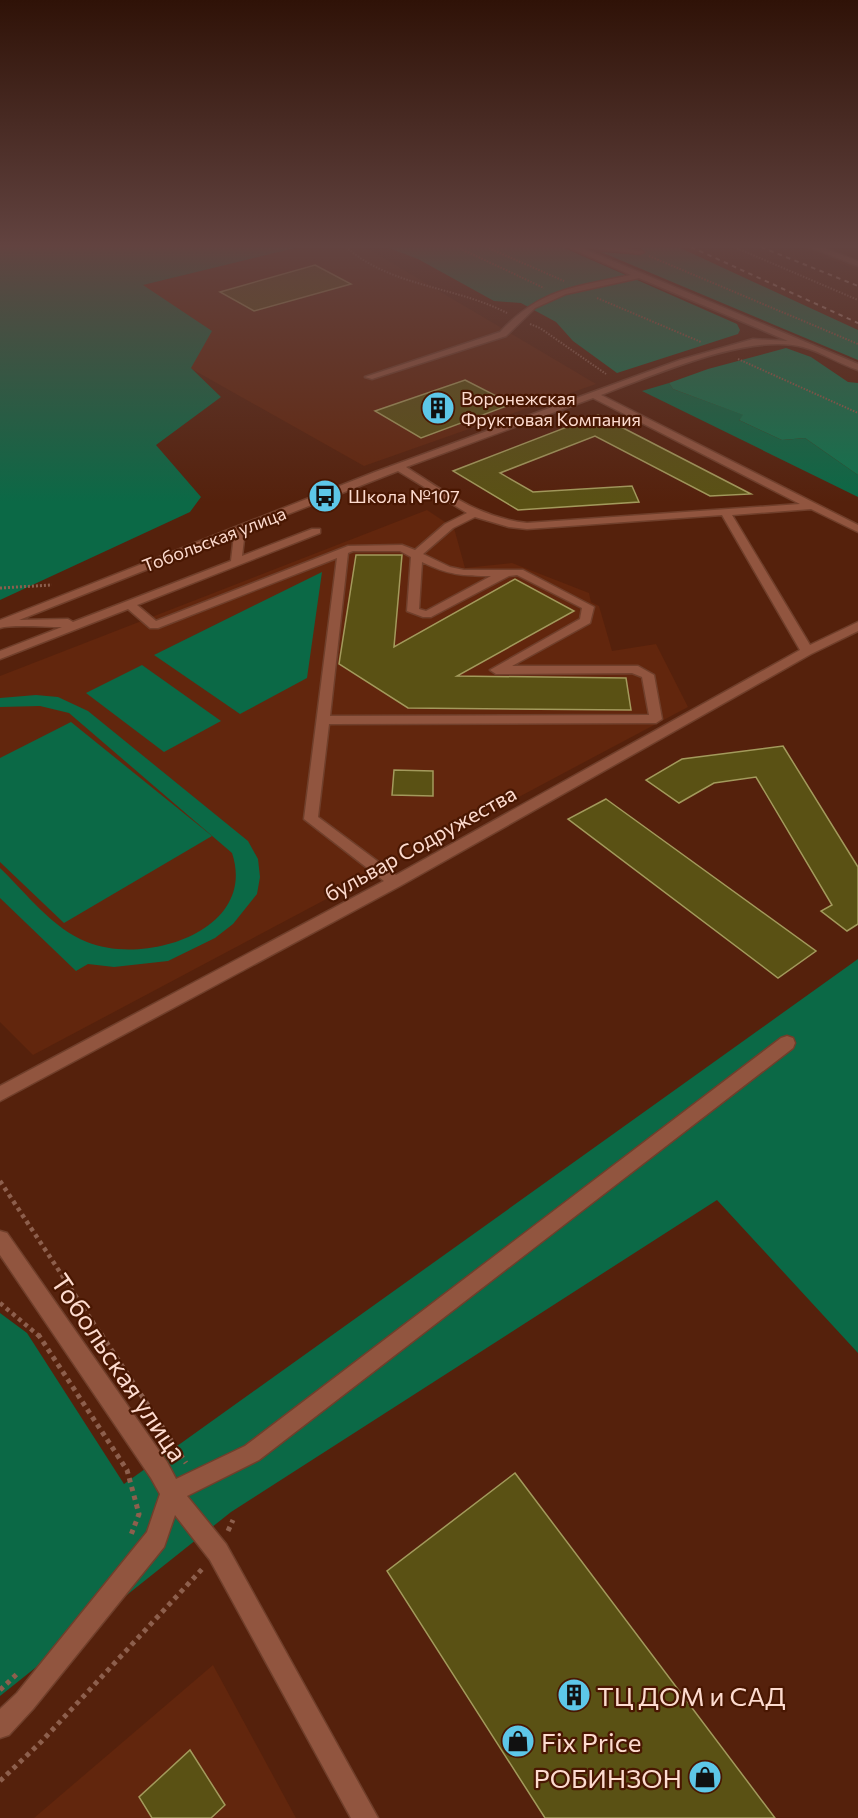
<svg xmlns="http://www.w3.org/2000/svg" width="858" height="1818" viewBox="0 0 858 1818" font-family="Commissioner,sans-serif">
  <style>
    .built { fill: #62260d }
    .green { fill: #0b6946 }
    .forest { fill: #0e754f }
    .building { fill: #5a5114; stroke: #a39a5c; stroke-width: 1.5 }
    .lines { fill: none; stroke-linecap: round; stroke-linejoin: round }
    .minor-casing { stroke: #703f2b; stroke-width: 3 }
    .path-far3 { stroke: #8d5f4d; stroke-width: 2; stroke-dasharray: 1.5 1.5; stroke-linecap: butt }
    .path-far2 { stroke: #8d5f4d; stroke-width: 3; stroke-dasharray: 2 2; stroke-linecap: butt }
    .path-far1 { stroke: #8d5f4d; stroke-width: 4.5; stroke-dasharray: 4 4; stroke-linecap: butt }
    .path { stroke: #8d5f4d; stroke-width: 5; stroke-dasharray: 4.5 4.5; stroke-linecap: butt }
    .minor { fill: #91553f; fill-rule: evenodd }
    .rail { stroke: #b99080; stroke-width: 2; stroke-dasharray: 4.5 4.5; stroke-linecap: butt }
    .labels { text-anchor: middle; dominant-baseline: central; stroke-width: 4.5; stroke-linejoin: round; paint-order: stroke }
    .far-poi-label { font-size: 18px; fill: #fddbcf; stroke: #491702; text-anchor: start }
    .far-street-label { font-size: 18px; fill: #fddbcf; stroke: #491702 }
    .street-label { font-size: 21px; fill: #fddbcf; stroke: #491702 }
    .near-street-label { font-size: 26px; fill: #fddbcf; stroke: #491702 }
    .near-poi-label { font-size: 26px; fill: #fddbcf; stroke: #491702; text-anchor: start }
  </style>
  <rect width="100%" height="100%" fill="#55210c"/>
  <g class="built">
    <path d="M299,247H365L596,384L364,466L190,368L143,285Z"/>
    <path d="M797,247L858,249V270Z"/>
    <path d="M427,510L454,528L465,568L512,563L589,593L591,602L599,606L612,651L656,644L688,707L33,1055L0,1022V676Z"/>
    <path d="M213,1665L296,1818H34Z"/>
  </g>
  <g class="green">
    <path d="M0,247H299L143,285L212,331L191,368L221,397L156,445L201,497L190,512L0,600Z"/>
    <path d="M669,383L673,389L744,415L739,420L782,440L805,438L858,475V497L642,391Z"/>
    <path d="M322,572L307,678L240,714L154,655Z"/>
    <path d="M142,665L221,721L164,752L86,693Z"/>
    <path d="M36,695L58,697L88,711L248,841L258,859L260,877L257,894L233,924L215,938L168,961L114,967L88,964L76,971L0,898V868C26,893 53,929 87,942C145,966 258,931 232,853L69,713L40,706L0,707V698Z"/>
    <path d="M71,722L212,836L64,923L0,862V758Z"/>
    <path d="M858,959V1353L717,1200L231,1512L0,1696V1313L27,1333L124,1484Z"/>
  </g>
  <g class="forest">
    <path d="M386,247H562L737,324L740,330L738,334L617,373L573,341L556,322L521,303L494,301L418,259Z"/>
    <path d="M639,247H678L858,330V360L601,252L639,255L644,251Z"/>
    <path d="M786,348L811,357L848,382L858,383V475L805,438L782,440L739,420L743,415L673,389L669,383L708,369Z"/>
  </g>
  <g class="building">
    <path d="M315,265L351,284L254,311L220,292Z"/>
    <path d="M465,380L512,404L421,438L375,411Z"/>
    <path d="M598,415L751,494L710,496L595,436L500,473L533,492L632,486L639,502L518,510L453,471Z"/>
    <path d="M356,555H402L394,647L515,579L574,611L457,676L626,678L631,710L408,708L339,664Z"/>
    <path d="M783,746L858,867V924L847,931L821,911L832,905L756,777L714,783L679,803L646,780L682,759Z"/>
    <path d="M394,770L433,771V796L392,795Z"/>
    <path d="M606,799L816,951L778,978L568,819Z"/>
    <path d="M515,1473L775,1818H545L387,1571Z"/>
    <path d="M190,1750L225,1805L211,1818H152L139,1797Z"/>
  </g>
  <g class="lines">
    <defs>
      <g id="minor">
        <path d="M568,247H579L858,364V370C839,364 822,352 803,347C750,332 652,376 601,395L858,525V532L811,509L732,515L810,645L858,622V631L811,654L400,886L0,1101V1086L384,881L304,819L337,558L158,628H150L128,609L0,659V651L62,627C46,627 12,624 0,628V620L375,472L680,360L753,339L788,341L639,278L566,294L535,308L506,336L372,379L365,377L500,332C541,288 576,287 631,275ZM593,398L800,504L527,523C480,518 445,492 406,467ZM398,471L467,513L445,524L415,550L402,545L348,546L156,621L137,605L320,533V529H312L242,556L245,531ZM722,515L800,650L396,875L318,817L329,724L656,723L662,719L654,675L638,666H512L590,623L594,607L523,570H464L450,567L423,554L453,528L475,517L509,527L527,529ZM234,535L231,561L73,622L68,619L19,620ZM353,551H400L411,557L407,611L423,617H431L509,576L517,575L582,608L580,619L490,670L496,674L632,673L642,677L649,715L330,716L348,553ZM422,562C448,575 463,576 491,576L426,611L419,609Z"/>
        <path d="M588,247H616L644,252L640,254Z"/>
        <path d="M809,247H821L858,261V266Z"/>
        <path d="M787,1036L793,1038L795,1043L793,1048L259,1460L187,1496L226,1544L378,1818H351L210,1560L175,1515L164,1547L33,1709L9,1735L0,1738V1709L17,1693L147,1532L160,1494L151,1478L0,1255V1231L7,1233L167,1462L176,1479L245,1446L781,1038Z"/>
      </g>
    </defs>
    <use href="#minor" class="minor-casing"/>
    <g class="path-far3">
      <path d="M346,247C391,287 455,286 507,313"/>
      <path d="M457,247L544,288"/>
      <path d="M486,247L564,281"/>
      <path d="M734,247L858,300"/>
      <path d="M649,256L858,344"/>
      <path d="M597,298L701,342"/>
      <path d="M530,324L540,328L606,374"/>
      <path d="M738,359L858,413"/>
    </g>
    <path class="path-far2" d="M0,588L52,585"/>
    <g class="path-far1">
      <path d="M0,1181L102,1336"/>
      <path d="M0,1303L39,1336"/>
    </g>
    <g class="path">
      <path d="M38,1334L127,1470L139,1514L131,1535"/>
      <path d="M101,1334L186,1463"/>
      <path d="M228,1531L233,1520"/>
      <path d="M0,1690L19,1672"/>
      <path d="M0,1781L41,1742L204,1567"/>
    </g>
    <use href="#minor" class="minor"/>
    <g class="rail">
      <path d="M691,247L858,323"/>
      <path d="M761,247L858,286"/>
    </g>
  </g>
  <linearGradient id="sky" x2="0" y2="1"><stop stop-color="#2f1207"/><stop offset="0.49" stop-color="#624340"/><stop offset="1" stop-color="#624340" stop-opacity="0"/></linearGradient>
  <rect width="858" height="502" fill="url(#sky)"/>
  <defs>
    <symbol id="building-disc" viewBox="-11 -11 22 22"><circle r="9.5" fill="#5dc7e8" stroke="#491702"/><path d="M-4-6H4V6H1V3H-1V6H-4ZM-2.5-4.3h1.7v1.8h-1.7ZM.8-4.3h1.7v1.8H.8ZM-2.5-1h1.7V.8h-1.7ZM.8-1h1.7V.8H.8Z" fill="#111"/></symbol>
    <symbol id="bus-disc" viewBox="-11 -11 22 22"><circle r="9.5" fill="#5dc7e8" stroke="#491702"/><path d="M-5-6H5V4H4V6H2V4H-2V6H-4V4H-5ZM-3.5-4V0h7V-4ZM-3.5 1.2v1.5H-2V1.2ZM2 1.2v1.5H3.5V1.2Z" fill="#111"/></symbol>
    <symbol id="shop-disc" viewBox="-11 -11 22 22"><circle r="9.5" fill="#5dc7e8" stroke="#491702"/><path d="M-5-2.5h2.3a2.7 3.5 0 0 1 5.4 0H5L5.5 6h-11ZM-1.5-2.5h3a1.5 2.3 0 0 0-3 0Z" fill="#111"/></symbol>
  </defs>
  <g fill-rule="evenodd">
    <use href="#building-disc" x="419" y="389" width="38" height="38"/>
    <use href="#bus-disc" x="306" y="477" width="38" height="38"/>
    <use href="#building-disc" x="555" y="1676" width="38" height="38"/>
    <use href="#shop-disc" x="499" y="1722" width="38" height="38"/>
    <use href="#shop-disc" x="686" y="1758" width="38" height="38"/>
  </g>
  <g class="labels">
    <g class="far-poi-label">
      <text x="461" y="398">Воронежская<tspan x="461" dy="21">Фруктовая Компания</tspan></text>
      <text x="348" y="496">Школа №107</text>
    </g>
    <g class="far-street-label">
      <text transform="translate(214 539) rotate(-21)">Тобольская улица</text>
    </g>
    <g class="street-label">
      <text transform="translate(420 843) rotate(-29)">бульвар Содружества</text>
    </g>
    <g class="near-street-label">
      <text transform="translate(120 1367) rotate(56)">Тобольская улица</text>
    </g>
    <g class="near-poi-label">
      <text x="597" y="1695">ТЦ ДОМ и САД</text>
      <text x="541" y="1741">Fix Price</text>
      <text x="682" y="1777" text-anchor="end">РОБИНЗОН</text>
    </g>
  </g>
</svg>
